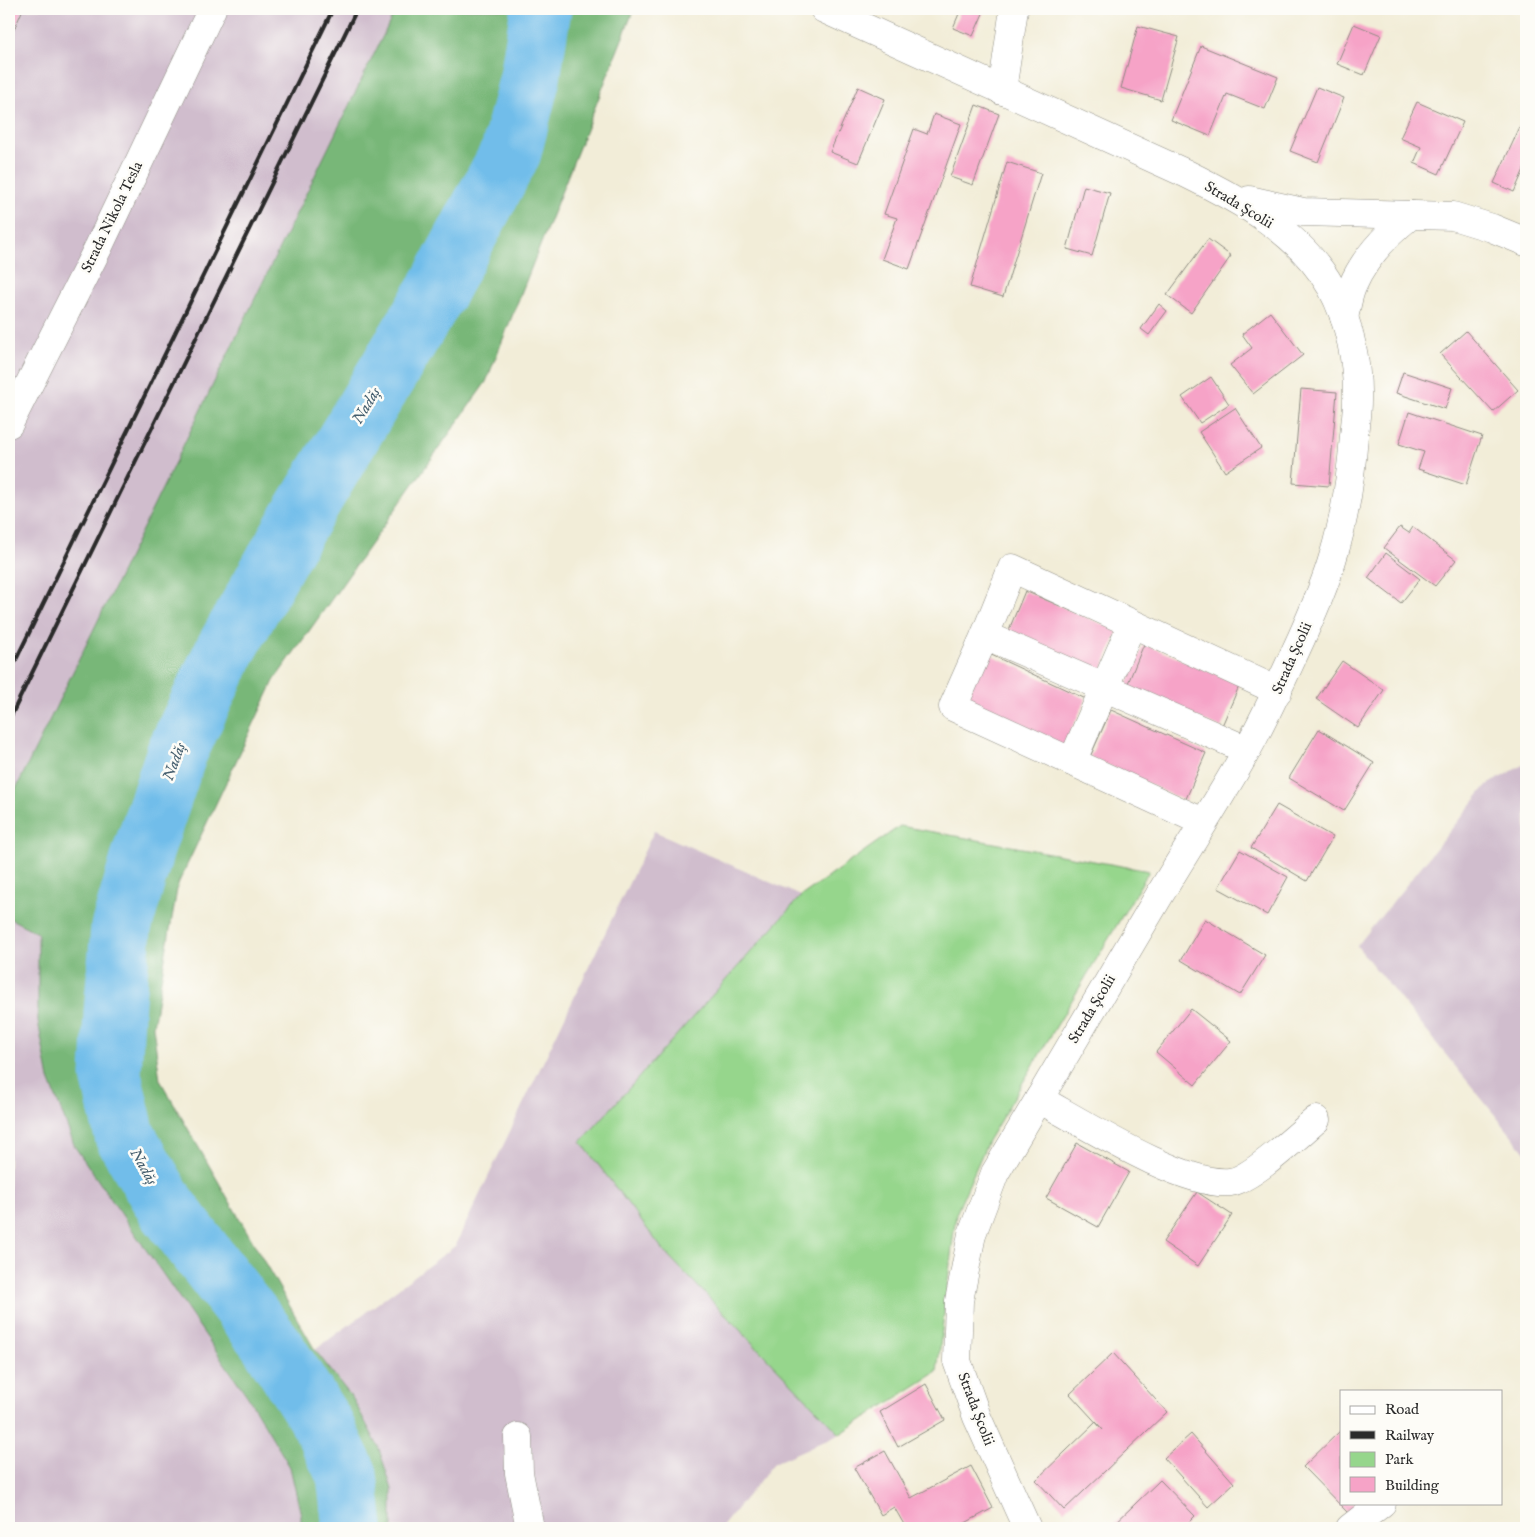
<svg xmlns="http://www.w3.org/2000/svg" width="1535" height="1537" viewBox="0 0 1535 1537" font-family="'IM FELL English',serif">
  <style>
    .industrial { fill: #d0bdcd }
    .green { fill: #96d68c; stroke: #60805c }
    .forest { fill: #78b778; stroke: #527152 }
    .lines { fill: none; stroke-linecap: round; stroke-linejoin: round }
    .river { stroke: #71bdea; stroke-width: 61 }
    .building { fill: #f6a3c7 }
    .minor-casing { stroke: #8e8c82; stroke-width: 29 }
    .minor { stroke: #fff; stroke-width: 28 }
    .rail { stroke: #2b2b2b; stroke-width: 4 }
    .labels { text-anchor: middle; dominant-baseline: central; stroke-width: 5; stroke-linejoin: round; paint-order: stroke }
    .street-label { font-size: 15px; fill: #2b2b2b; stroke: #fdfcf7 }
    .water-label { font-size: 16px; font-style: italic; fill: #445e6e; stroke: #fdfcf7 }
  </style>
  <rect width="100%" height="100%" fill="#fdfcf7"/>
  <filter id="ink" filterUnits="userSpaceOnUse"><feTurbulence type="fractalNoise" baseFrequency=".02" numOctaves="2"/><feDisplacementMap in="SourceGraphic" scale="10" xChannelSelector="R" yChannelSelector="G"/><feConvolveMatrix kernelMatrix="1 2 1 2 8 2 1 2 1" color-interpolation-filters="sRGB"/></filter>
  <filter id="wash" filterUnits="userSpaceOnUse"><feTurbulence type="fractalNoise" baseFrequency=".0096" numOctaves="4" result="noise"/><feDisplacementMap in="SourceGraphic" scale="20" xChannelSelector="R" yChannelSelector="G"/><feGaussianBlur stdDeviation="1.12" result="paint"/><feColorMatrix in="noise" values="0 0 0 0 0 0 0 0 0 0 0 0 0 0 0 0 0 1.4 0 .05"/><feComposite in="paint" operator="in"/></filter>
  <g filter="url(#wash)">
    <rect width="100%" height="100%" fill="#f2edd8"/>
    <g class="industrial">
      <path d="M9,9H396L9,803Z"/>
      <path d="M1526,763V1153L1357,946L1487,785Z"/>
      <path d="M654,831L801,896L581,1142L664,1251L840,1434L774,1463L721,1528H392V1489L315,1350L455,1246Z"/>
      <path d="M9,918L38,933V1021L49,1079L144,1244L248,1397L290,1467L301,1515V1528H9Z"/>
    </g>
    <path class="green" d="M900,826L1149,871L988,1141L956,1214L937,1372L840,1434L664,1251L581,1142L801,896Z"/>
    <path class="forest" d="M396,9H634L486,382L275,679L178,884L153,1026L160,1080L315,1350L353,1399L378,1446L392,1489V1528H301V1515L290,1467L248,1397L75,1147L49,1079L38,1021V933L9,918V803Z"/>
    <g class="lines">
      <path class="river" d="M353,1528L347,1475L322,1423L270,1342L167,1208L125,1136L111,1075L114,1014L121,928L144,849L177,752L224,653L292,532L439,287L511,152L530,77L541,9"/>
    </g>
    <g id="blocks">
      <g class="building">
        <path d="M9,9H23L9,41Z"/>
        <path d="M961,9H985L973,36L953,28Z"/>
        <path d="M1354,24L1381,35L1364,75L1337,64Z"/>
        <path d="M1138,26L1179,37L1161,100L1121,88Z"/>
        <path d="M1201,46L1278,77L1265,109L1227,94L1210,136L1171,120Z"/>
        <path d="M858,87L885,99L858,163L830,152Z"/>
        <path d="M1317,87L1344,98L1318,162L1290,151Z"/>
        <path d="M1417,102L1463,122L1439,174L1414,163L1421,147L1400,138Z"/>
        <path d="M976,105L999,114L973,185L950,177Z"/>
        <path d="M934,114L961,124L909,269L882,259L897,218L884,214L914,129L927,134Z"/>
        <path d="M1525,116L1526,117V165L1514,192L1494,183Z"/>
        <path d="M1007,162L1041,173L1003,297L970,287Z"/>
        <path d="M1084,186L1110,193L1092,256L1067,249Z"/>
        <path d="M1208,239L1231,256L1191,313L1167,295Z"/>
        <path d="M1159,304L1167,311L1149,335L1141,329Z"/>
        <path d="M1270,312L1303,355L1253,394L1230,365L1252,348L1242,334Z"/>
        <path d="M1466,331L1518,390L1493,412L1440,354Z"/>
        <path d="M1403,372L1452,388L1445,409L1396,393Z"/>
        <path d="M1211,377L1229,404L1200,423L1182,397Z"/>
        <path d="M1301,389L1337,392L1329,486L1293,483Z"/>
        <path d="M1235,408L1261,448L1225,472L1199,432Z"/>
        <path d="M1409,412L1482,436L1466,485L1418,469L1424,452L1399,444Z"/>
        <path d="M1400,527L1409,533L1413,527L1456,560L1435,586L1384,548Z"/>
        <path d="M1386,553L1420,579L1401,603L1368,578Z"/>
        <path d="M1025,591L1118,631L1101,672L1008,632Z"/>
        <path d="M1144,644L1240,684L1221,728L1126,688Z"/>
        <path d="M985,652L1086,699L1063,748L962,701Z"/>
        <path d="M1342,661L1384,690L1358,728L1316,699Z"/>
        <path d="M1111,710L1206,753L1185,801L1090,757Z"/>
        <path d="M1319,729L1374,763L1344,811L1289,778Z"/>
        <path d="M1277,805L1333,837L1307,881L1251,848Z"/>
        <path d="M1240,850L1288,877L1267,915L1218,888Z"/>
        <path d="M1205,919L1265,955L1240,995L1181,960Z"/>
        <path d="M1191,1009L1231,1041L1195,1085L1156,1052Z"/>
        <path d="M1077,1143L1129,1172L1098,1227L1046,1198Z"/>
        <path d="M1197,1192L1232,1215L1198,1266L1163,1242Z"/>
        <path d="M1113,1353L1167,1412L1064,1510L1036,1480L1096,1422L1103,1430L1070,1394Z"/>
        <path d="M926,1384L945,1420L898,1447L880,1412Z"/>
        <path d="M1341,1430V1503H1360L1349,1514L1303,1467Z"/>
        <path d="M1191,1434L1234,1483L1208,1507L1164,1458Z"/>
        <path d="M885,1451L911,1498L971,1466L993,1508L956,1528H906L894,1507L881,1515L854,1468Z"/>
        <path d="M1160,1480L1195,1516L1183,1528H1110Z"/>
      </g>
    </g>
  </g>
  <g filter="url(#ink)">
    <use href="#blocks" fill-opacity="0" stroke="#8e8c82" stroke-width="1"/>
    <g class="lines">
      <defs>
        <g id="minor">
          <path d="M824,9L1185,173C1240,200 1300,232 1331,287C1349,320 1358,363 1357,401C1357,412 1355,424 1354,436C1351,477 1345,518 1333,557C1325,585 1313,612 1301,639C1284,676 1267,714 1247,750C1220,799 1188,847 1159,896C1105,988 1050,1081 995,1173L972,1234L959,1301L957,1361L977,1417L1027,1528"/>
          <path d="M1002,91L1014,9"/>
          <path d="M1249,200L1303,212L1453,216L1492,228L1526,242"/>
          <path d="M1344,317C1347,307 1348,296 1352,287C1364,258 1387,234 1411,215"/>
          <path d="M9,424L99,246L212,9"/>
          <path d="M985,635L1247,750"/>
          <path d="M1072,762L1132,624"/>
          <path d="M1203,822L953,707L985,635L1012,568L1278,691"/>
          <path d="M1039,1099C1083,1123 1183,1187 1230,1182C1251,1180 1299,1134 1316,1120"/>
          <path d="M518,1437L519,1473L530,1528"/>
          <path d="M1350,1528L1382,1503"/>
        </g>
      </defs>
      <use href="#minor" class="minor-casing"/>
      <use href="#minor" class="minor"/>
      <g class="rail">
        <path d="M9,674L333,9"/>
        <path d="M9,720L357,9"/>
      </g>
    </g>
  </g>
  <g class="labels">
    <g class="street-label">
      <text transform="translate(1239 205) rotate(31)">Strada Școlii</text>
      <text transform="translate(112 217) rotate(-64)">Strada Nikola Tesla</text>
      <text transform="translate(1292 658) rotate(-66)">Strada Școlii</text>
      <text transform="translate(1092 1009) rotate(-59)">Strada Școlii</text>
      <text transform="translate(976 1409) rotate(69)">Strada Școlii</text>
    </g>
    <g class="water-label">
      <text transform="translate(367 406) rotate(-59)">Nadăș</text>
      <text transform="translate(175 762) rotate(-70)">Nadăș</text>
      <text transform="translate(143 1167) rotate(60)">Nadăș</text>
    </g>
  </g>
  <rect width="1535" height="1537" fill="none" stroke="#fdfcf7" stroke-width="30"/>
  <rect x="1340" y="1390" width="162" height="115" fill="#fdfcf7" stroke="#a9a8a5"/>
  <rect x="1350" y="1406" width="25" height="8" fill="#ffffff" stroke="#a9a8a5"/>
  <text x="1385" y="1414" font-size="15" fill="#2b2b2b">Road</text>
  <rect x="1350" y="1431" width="25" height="8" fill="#2b2b2b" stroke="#a9a8a5"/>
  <text x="1385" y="1440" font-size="15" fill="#2b2b2b">Railway</text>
  <rect x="1350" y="1452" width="25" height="15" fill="#96d68c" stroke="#a9a8a5"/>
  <text x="1385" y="1464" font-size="15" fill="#2b2b2b">Park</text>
  <rect x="1350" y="1477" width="25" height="15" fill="#f6a3c7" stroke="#a9a8a5"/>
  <text x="1385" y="1490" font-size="15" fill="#2b2b2b">Building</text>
</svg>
